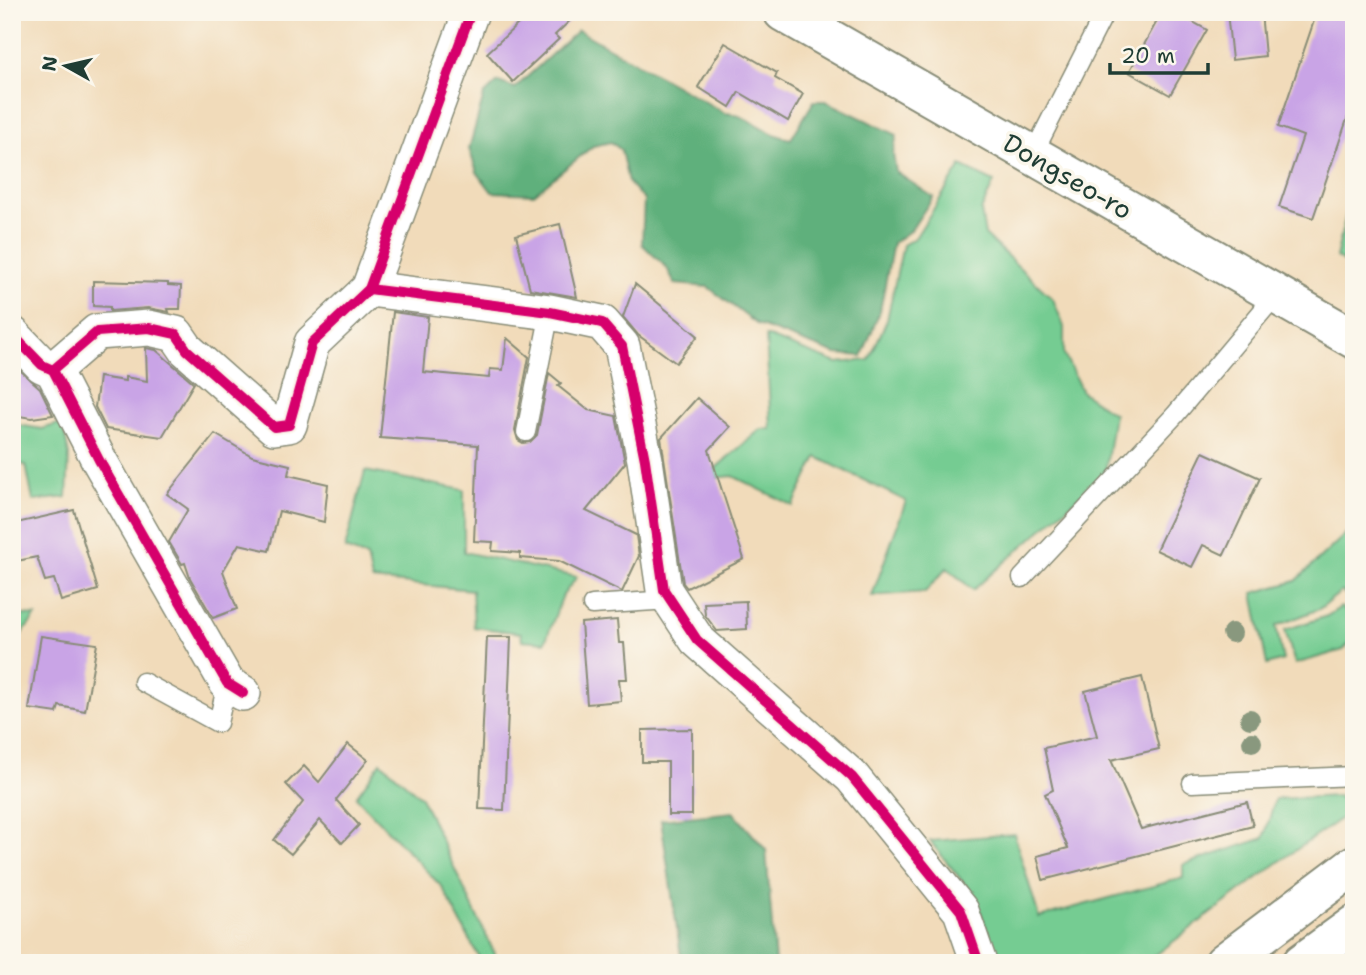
<svg xmlns="http://www.w3.org/2000/svg" width="1366" height="975" viewBox="0 0 1366 975" font-family="'Shantell Sans',sans-serif">
  <style>
    .green { fill: #74cc92; stroke: #4a8463; stroke-width: 2 }
    .forest { fill: #5fb07c; stroke: #3f7658; stroke-width: 2 }
    .building { fill: #c9a4e6 }
    .lines { fill: none; stroke-linecap: round; stroke-linejoin: round }
    .service-casing { stroke: #888c77; stroke-width: 21 }
    .minor-casing { stroke: #888c77; stroke-width: 38 }
    .secondary-casing { stroke: #888c77; stroke-width: 42 }
    .service { stroke: #fff; stroke-width: 18 }
    .minor { stroke: #fff; stroke-width: 35 }
    .secondary { stroke: #fff; stroke-width: 38 }
    .cycleway-casing { stroke: #fbf7ec; stroke-width: 15 }
    .cycleway { stroke: #d6006c; stroke-width: 10 }
    .tree { fill: #89987e }
    .labels { text-anchor: middle; dominant-baseline: central; stroke-width: 7; stroke-linejoin: round; paint-order: stroke }
    .street-label { font-size: 26px; fill: #1f3d34; stroke: #fbf7ec }
  </style>
  <rect width="100%" height="100%" fill="#fbf7ec"/>
  <filter id="ink" filterUnits="userSpaceOnUse"><feTurbulence type="fractalNoise" baseFrequency=".0143" numOctaves="2"/><feDisplacementMap in="SourceGraphic" scale="14" xChannelSelector="R" yChannelSelector="G"/><feConvolveMatrix kernelMatrix="1 2 1 2 8 2 1 2 1" color-interpolation-filters="sRGB"/></filter>
  <filter id="wash" filterUnits="userSpaceOnUse"><feTurbulence type="fractalNoise" baseFrequency=".00686" numOctaves="4" result="noise"/><feDisplacementMap in="SourceGraphic" scale="28" xChannelSelector="R" yChannelSelector="G"/><feGaussianBlur stdDeviation="1.57" result="paint"/><feColorMatrix in="noise" values="0 0 0 0 0 0 0 0 0 0 0 0 0 0 0 0 0 1.4 0 .05"/><feComposite in="paint" operator="in"/></filter>
  <g filter="url(#wash)">
    <rect width="100%" height="100%" fill="#f1dbba"/>
    <g class="green">
      <path d="M961,166L994,182L981,211L985,235L1053,299L1064,327V354L1082,392L1114,414L1105,474L973,590L947,568L925,592L872,596L906,501L817,457L793,506L733,476L703,479L761,429H771L766,336L837,363L869,360L887,320L903,245L915,238Z"/>
      <path d="M1354,182V269L1336,257Z"/>
      <path d="M62,423L69,454L67,497L33,501L26,465L12,463V424L42,429Z"/>
      <path d="M365,471L464,490V552L577,577L563,595L545,642L522,640L521,633L474,627L472,590L372,580L367,557L345,549Z"/>
      <path d="M1354,526V603L1342,591L1319,609L1276,626L1283,660L1267,665L1253,593L1296,581Z"/>
      <path d="M1341,607L1352,618L1354,639L1343,650L1295,664L1285,630L1327,616Z"/>
      <path d="M12,614L36,616L12,646Z"/>
      <path d="M381,762L421,797L499,963H482L442,887L356,797Z"/>
      <path d="M1339,796L1350,812L1276,864L1145,963H995V953L975,897L930,841L1014,834L1039,917L1183,878V865L1264,838L1275,799Z"/>
    </g>
    <g class="forest">
      <path d="M578,30L725,113C749,114 767,136 791,139L814,101H826L897,135L893,154L896,172L933,197L911,230L893,243L880,311L862,356L836,354L758,325L708,287L675,284L667,268L642,244L644,200L628,182L621,150L611,142L593,146L534,194L492,192L477,172L469,149L484,95L498,82L515,88Z"/>
      <path d="M733,812L766,850L775,963H682L661,820Z"/>
    </g>
    <g id="blocks">
      <g class="building">
        <path d="M531,12H579L555,35L559,39L513,82L487,53Z"/>
        <path d="M1162,12H1175L1207,30L1170,95L1129,72Z"/>
        <path d="M1227,12H1261L1265,56L1232,60Z"/>
        <path d="M1317,12H1354V99L1313,218L1279,207L1303,136L1278,127Z"/>
        <path d="M725,43L777,73L775,78L803,94L788,121L739,92L730,107L698,87Z"/>
        <path d="M560,224L577,297L530,289L516,235Z"/>
        <path d="M93,281L168,283V285L181,286L180,309H168L169,312L148,308L110,311V307L93,306Z"/>
        <path d="M635,284L698,336L676,363L638,335L623,317Z"/>
        <path d="M393,312L428,317L423,372L489,378L490,369L503,370L507,338L529,357L515,430L518,440L523,443L530,442L537,435L549,373L561,383L558,386L588,410L616,416L625,463L586,511L636,535L639,556L622,592L559,561L520,558V553L492,551L493,542L474,541L478,445L380,438Z"/>
        <path d="M146,348L156,350L194,383L162,437L106,429L95,407L99,377L125,381V377L147,381Z"/>
        <path d="M12,363L40,388L53,415L32,418L12,415Z"/>
        <path d="M697,398L730,427L709,450L744,559L687,588L683,583L661,438Z"/>
        <path d="M215,434L252,456L290,465L288,475L328,484L324,522L279,511L269,551L239,544L223,571L237,609L213,618L190,578L185,563L182,564L169,542L188,509L167,494Z"/>
        <path d="M1203,452L1260,478L1224,555L1203,545L1192,567L1156,550Z"/>
        <path d="M74,510L98,590L61,601L54,579L45,581L37,557L12,562V524Z"/>
        <path d="M746,601L747,629L717,631L705,615L704,603Z"/>
        <path d="M617,620L619,643H624L627,679H619L621,701L587,704L581,623Z"/>
        <path d="M41,636L97,644L85,711L59,706L57,713L29,709Z"/>
        <path d="M487,637H511L504,810L479,809Z"/>
        <path d="M1142,677L1159,749L1111,760L1141,829L1247,802L1253,826L1043,880L1037,856L1068,848L1045,794L1053,790L1044,748L1097,736L1085,691Z"/>
        <path d="M692,729V815H668V762H642V730Z"/>
        <path d="M348,744L368,760L336,800L359,825L342,843L320,820L291,854L274,840L303,802L286,784L304,766L319,782Z"/>
      </g>
    </g>
  </g>
  <g filter="url(#ink)">
    <use href="#blocks" fill-opacity="0" stroke="#888c77" stroke-width="2"/>
    <g class="lines">
      <defs>
        <g id="service">
          <path d="M1032,156L1105,12"/>
          <path d="M526,432L550,312"/>
          <path d="M1022,578L1175,415L1275,296"/>
          <path d="M592,605L670,600"/>
          <path d="M143,682L218,723L227,683"/>
          <path d="M1192,783L1354,776"/>
        </g>
        <g id="minor">
          <path d="M369,289L550,312L602,323L622,346L645,460L664,590L697,640L852,777L961,911L979,963"/>
          <path d="M12,334L42,365L53,370L99,460L227,683L243,693"/>
          <path d="M53,370L97,332L149,328L176,334L187,350L274,427L289,425L312,343L369,289L471,12"/>
        </g>
        <g id="secondary">
          <path d="M783,12L1354,339"/>
          <path d="M1224,963L1354,865"/>
          <path d="M1302,963L1354,925"/>
        </g>
      </defs>
      <use href="#service" class="service-casing"/>
      <use href="#minor" class="minor-casing"/>
      <use href="#secondary" class="secondary-casing"/>
      <use href="#service" class="service"/>
      <use href="#minor" class="minor"/>
      <use href="#secondary" class="secondary"/>
      <defs>
        <g id="cycleway">
          <path d="M369,289L550,312L602,323L622,346L645,460L664,590L697,640L852,777L961,911L979,963"/>
          <path d="M12,334L42,365L53,370L99,460L227,683L243,693"/>
          <path d="M53,370L97,332L149,328L176,334L187,350L274,427L289,425L312,343L369,289L471,12"/>
        </g>
      </defs>
      <use href="#cycleway" class="cycleway-casing"/>
      <use href="#cycleway" class="cycleway"/>
    </g>
    <g class="tree">
      <circle cx="1232" cy="633" r="10"/>
      <circle cx="1250" cy="719" r="10"/>
      <circle cx="1252" cy="742" r="10"/>
    </g>
  </g>
  <g class="labels">
    <g class="street-label">
      <text transform="translate(1068 176) rotate(30)">Dongseo-ro</text>
    </g>
  </g>
  <rect width="1366" height="975" fill="none" stroke="#fbf7ec" stroke-width="42"/>
  <g transform="translate(66 66) rotate(278)" stroke="#fbf7ec" stroke-width="5" paint-order="stroke">
  <path d="M0-5L12 26L0 18L-12 26Z" fill="#1f3d34"/>
  <text y="-10" font-size="19" font-weight="bold" text-anchor="middle" fill="#1f3d34">N</text>
  </g>
  <path d="M1110 63v10h98v-10" fill="none" stroke="#1f3d34" stroke-width="3.5"/>
  <text x="1121" y="63" font-size="21" fill="#1f3d34" stroke="#fbf7ec" stroke-width="5" paint-order="stroke">20 m</text>
</svg>
